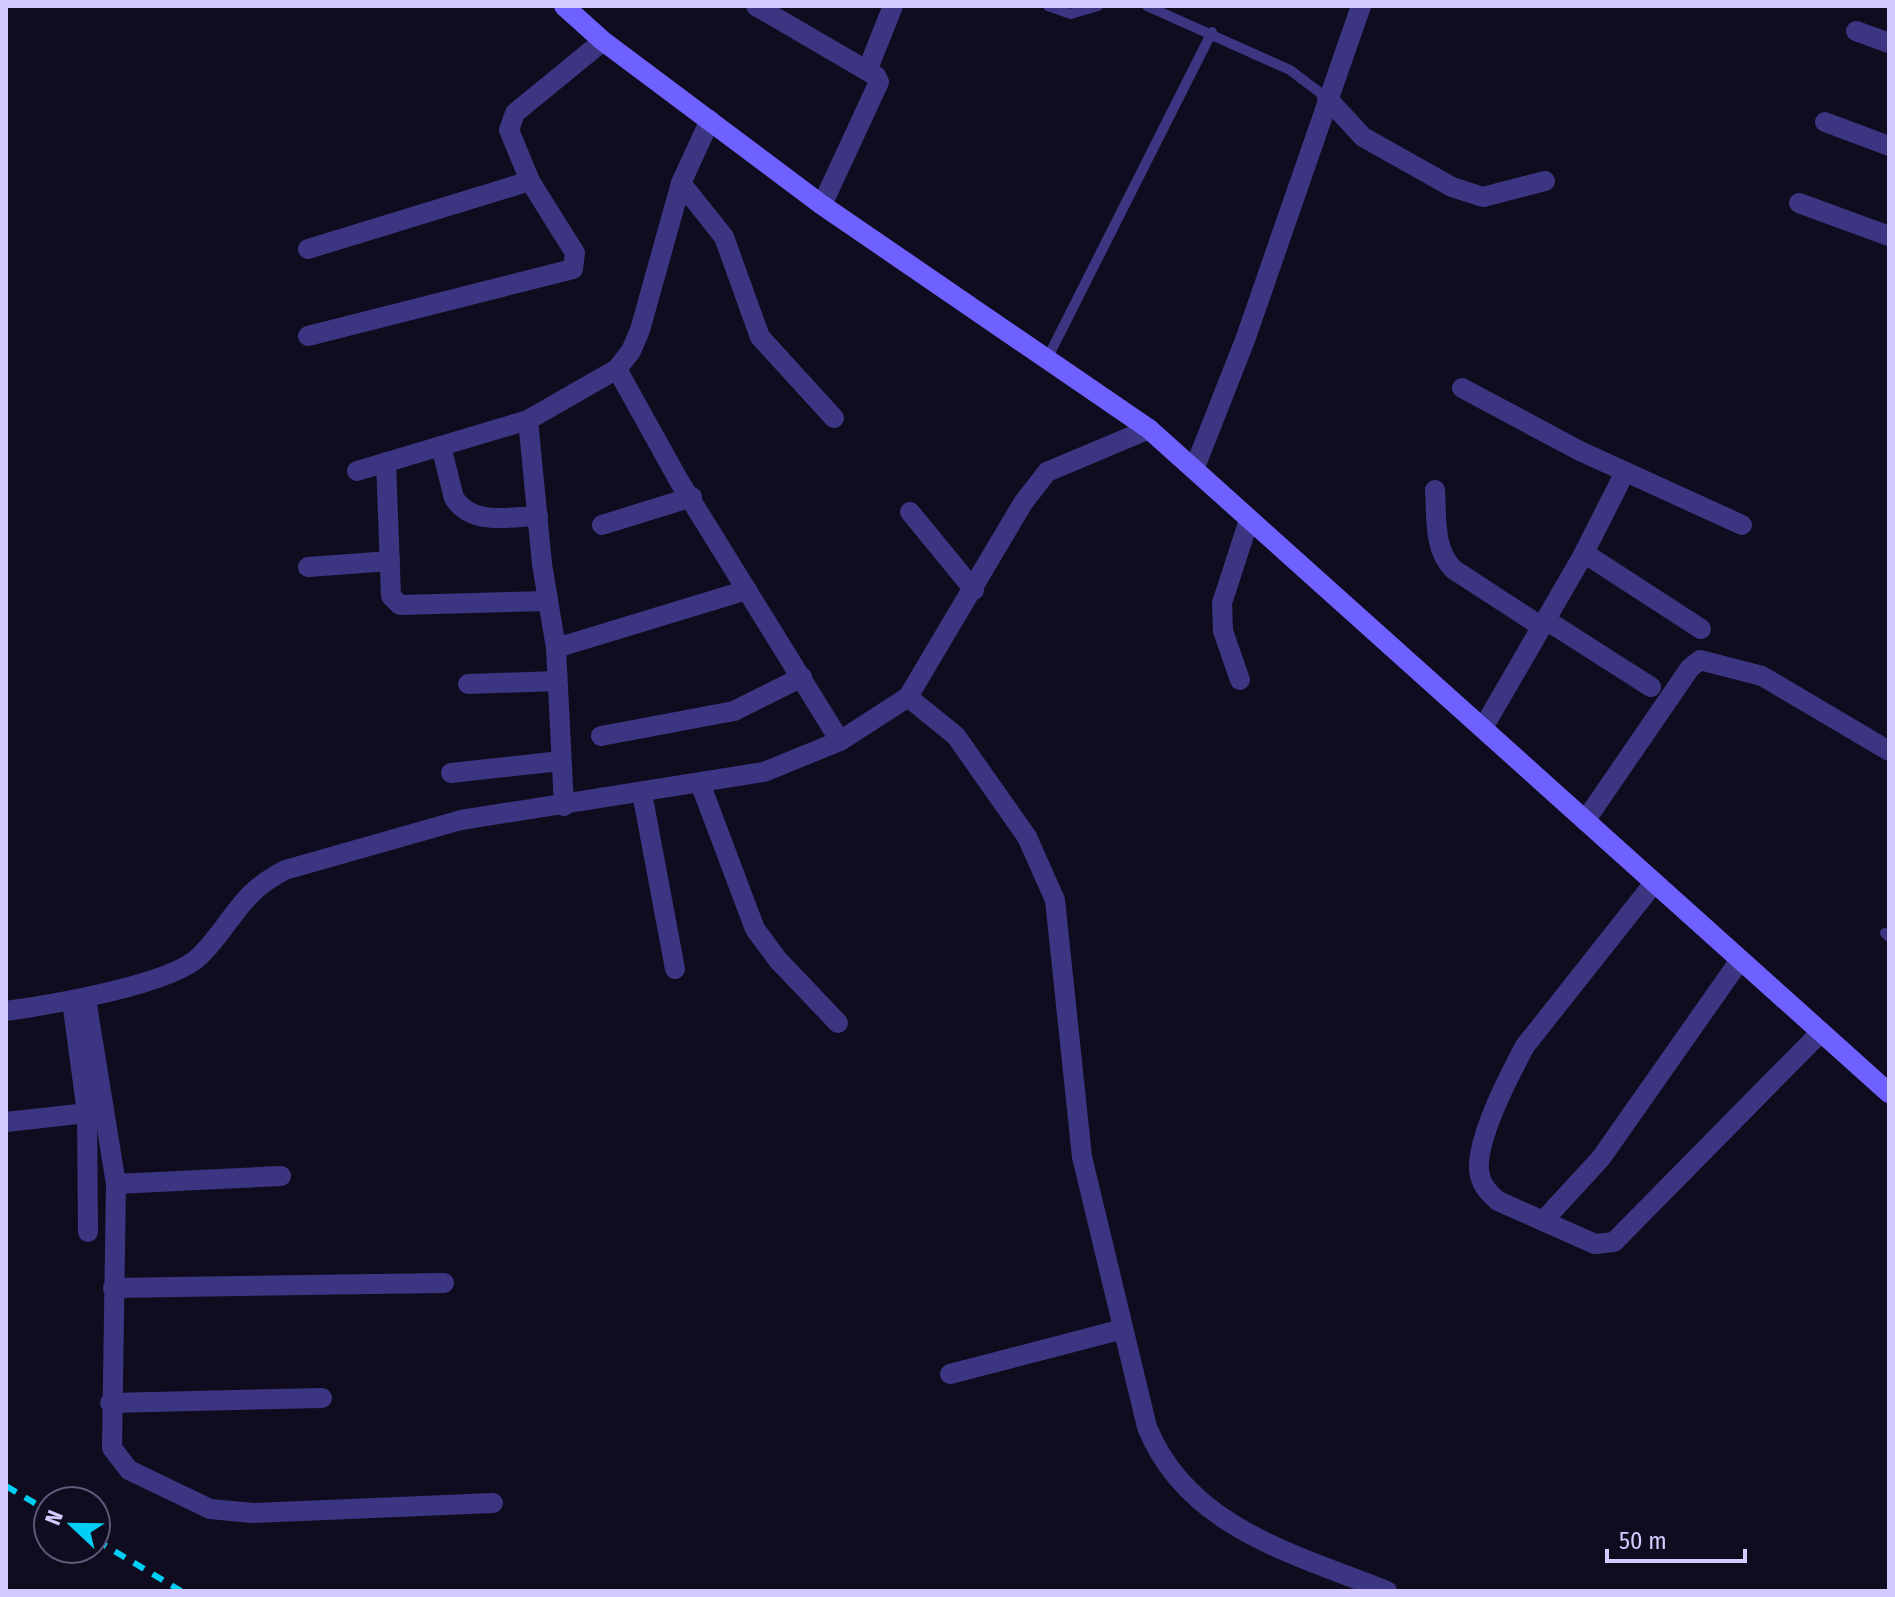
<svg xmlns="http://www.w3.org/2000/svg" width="1895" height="1597" viewBox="0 0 1895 1597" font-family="'Fira Sans Condensed',sans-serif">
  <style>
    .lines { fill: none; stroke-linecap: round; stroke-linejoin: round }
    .lane { stroke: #3c3581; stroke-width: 10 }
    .street { stroke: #3c3581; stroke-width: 20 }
    .secondary { stroke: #6f61ff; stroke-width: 20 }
    .rail { stroke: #00cef5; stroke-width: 6; stroke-dasharray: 12 10; stroke-linecap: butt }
  </style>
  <rect width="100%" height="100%" fill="#100c20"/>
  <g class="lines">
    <g class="lane">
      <path d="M1048,6L1071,14L1098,6"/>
      <path d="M1147,6L1290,70L1327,98"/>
      <path d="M1048,357L1212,32"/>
      <path d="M1885,933L1889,937"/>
    </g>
    <g class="street">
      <path d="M756,6L876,76L879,82L822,205"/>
      <path d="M1856,31L1889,43"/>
      <path d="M867,71L893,6"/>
      <path d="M1327,98L1363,137L1452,187L1483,197L1545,181"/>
      <path d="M710,120L681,183L640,330L631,351L617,369L678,479L840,741"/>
      <path d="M1825,122L1889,146"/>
      <path d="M681,183L724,237L760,337L834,418"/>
      <path d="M1799,203L1889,236"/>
      <path d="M308,249L530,181"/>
      <path d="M308,336L573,269L575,253L530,181L509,130L515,113L603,41"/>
      <path d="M1462,388L1580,451L1742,525"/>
      <path d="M528,420L542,564L556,648L564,806"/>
      <path d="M441,446L454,498C472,526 508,517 538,516"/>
      <path d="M386,462L391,596L400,605L548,601"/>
      <path d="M1195,467L1245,340L1361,6"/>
      <path d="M357,471L528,420L617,369"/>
      <path d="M1435,490C1437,518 1433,548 1453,569L1542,627"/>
      <path d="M910,512L974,590"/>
      <path d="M602,525L692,497"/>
      <path d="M1584,553L1701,629"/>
      <path d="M308,567L390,561"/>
      <path d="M1546,620L1651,687"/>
      <path d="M556,648L747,590"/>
      <path d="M1240,680L1223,631L1222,603L1249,520"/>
      <path d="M468,684L557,681"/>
      <path d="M908,697L956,736L1027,837L1055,900L1082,1157L1147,1427C1187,1527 1294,1554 1387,1591"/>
      <path d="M1483,728L1582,557L1625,472"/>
      <path d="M601,736L734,711L802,677"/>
      <path d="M451,773L561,761"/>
      <path d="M700,783L755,929L778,960L838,1023"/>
      <path d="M642,793L675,969"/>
      <path d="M1585,821L1690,668L1700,660L1762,676L1889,751"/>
      <path d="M1654,883L1525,1046C1510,1074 1472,1146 1480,1176C1483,1187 1489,1193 1498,1201L1595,1244L1614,1242L1821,1032"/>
      <path d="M86,999L116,1184L112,1448L129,1470L210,1509L253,1513L493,1503"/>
      <path d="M72,1001L87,1113L88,1232"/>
      <path d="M6,1011C49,1005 171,985 200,956C234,922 237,895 285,870L461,820L764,772L840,741L908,697L1023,503L1047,472L1149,429"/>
      <path d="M6,1122L87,1113"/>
      <path d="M116,1184L281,1176"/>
      <path d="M1543,1221L1601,1158L1740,960"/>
      <path d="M113,1288L444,1283"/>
      <path d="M950,1374L1123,1329"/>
      <path d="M110,1403L322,1398"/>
    </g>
    <path class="secondary" d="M564,6L603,41L822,205L1149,429L1889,1093"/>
    <g class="rail">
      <path d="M6,1486L48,1511"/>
      <path d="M96,1540L181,1591"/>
    </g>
  </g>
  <rect width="1895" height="1597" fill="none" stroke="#d4caff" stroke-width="16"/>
  <g transform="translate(72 1525) rotate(292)"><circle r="38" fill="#100c20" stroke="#5e5879" stroke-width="2"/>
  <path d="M0-6L14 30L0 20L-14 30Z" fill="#00cef5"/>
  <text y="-12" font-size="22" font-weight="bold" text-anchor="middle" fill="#d4caff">N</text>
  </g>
  <path d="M1607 1549v12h138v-12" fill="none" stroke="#d4caff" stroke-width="4"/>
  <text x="1619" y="1549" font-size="24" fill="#d4caff" stroke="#100c20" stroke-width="6" paint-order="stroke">50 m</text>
</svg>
